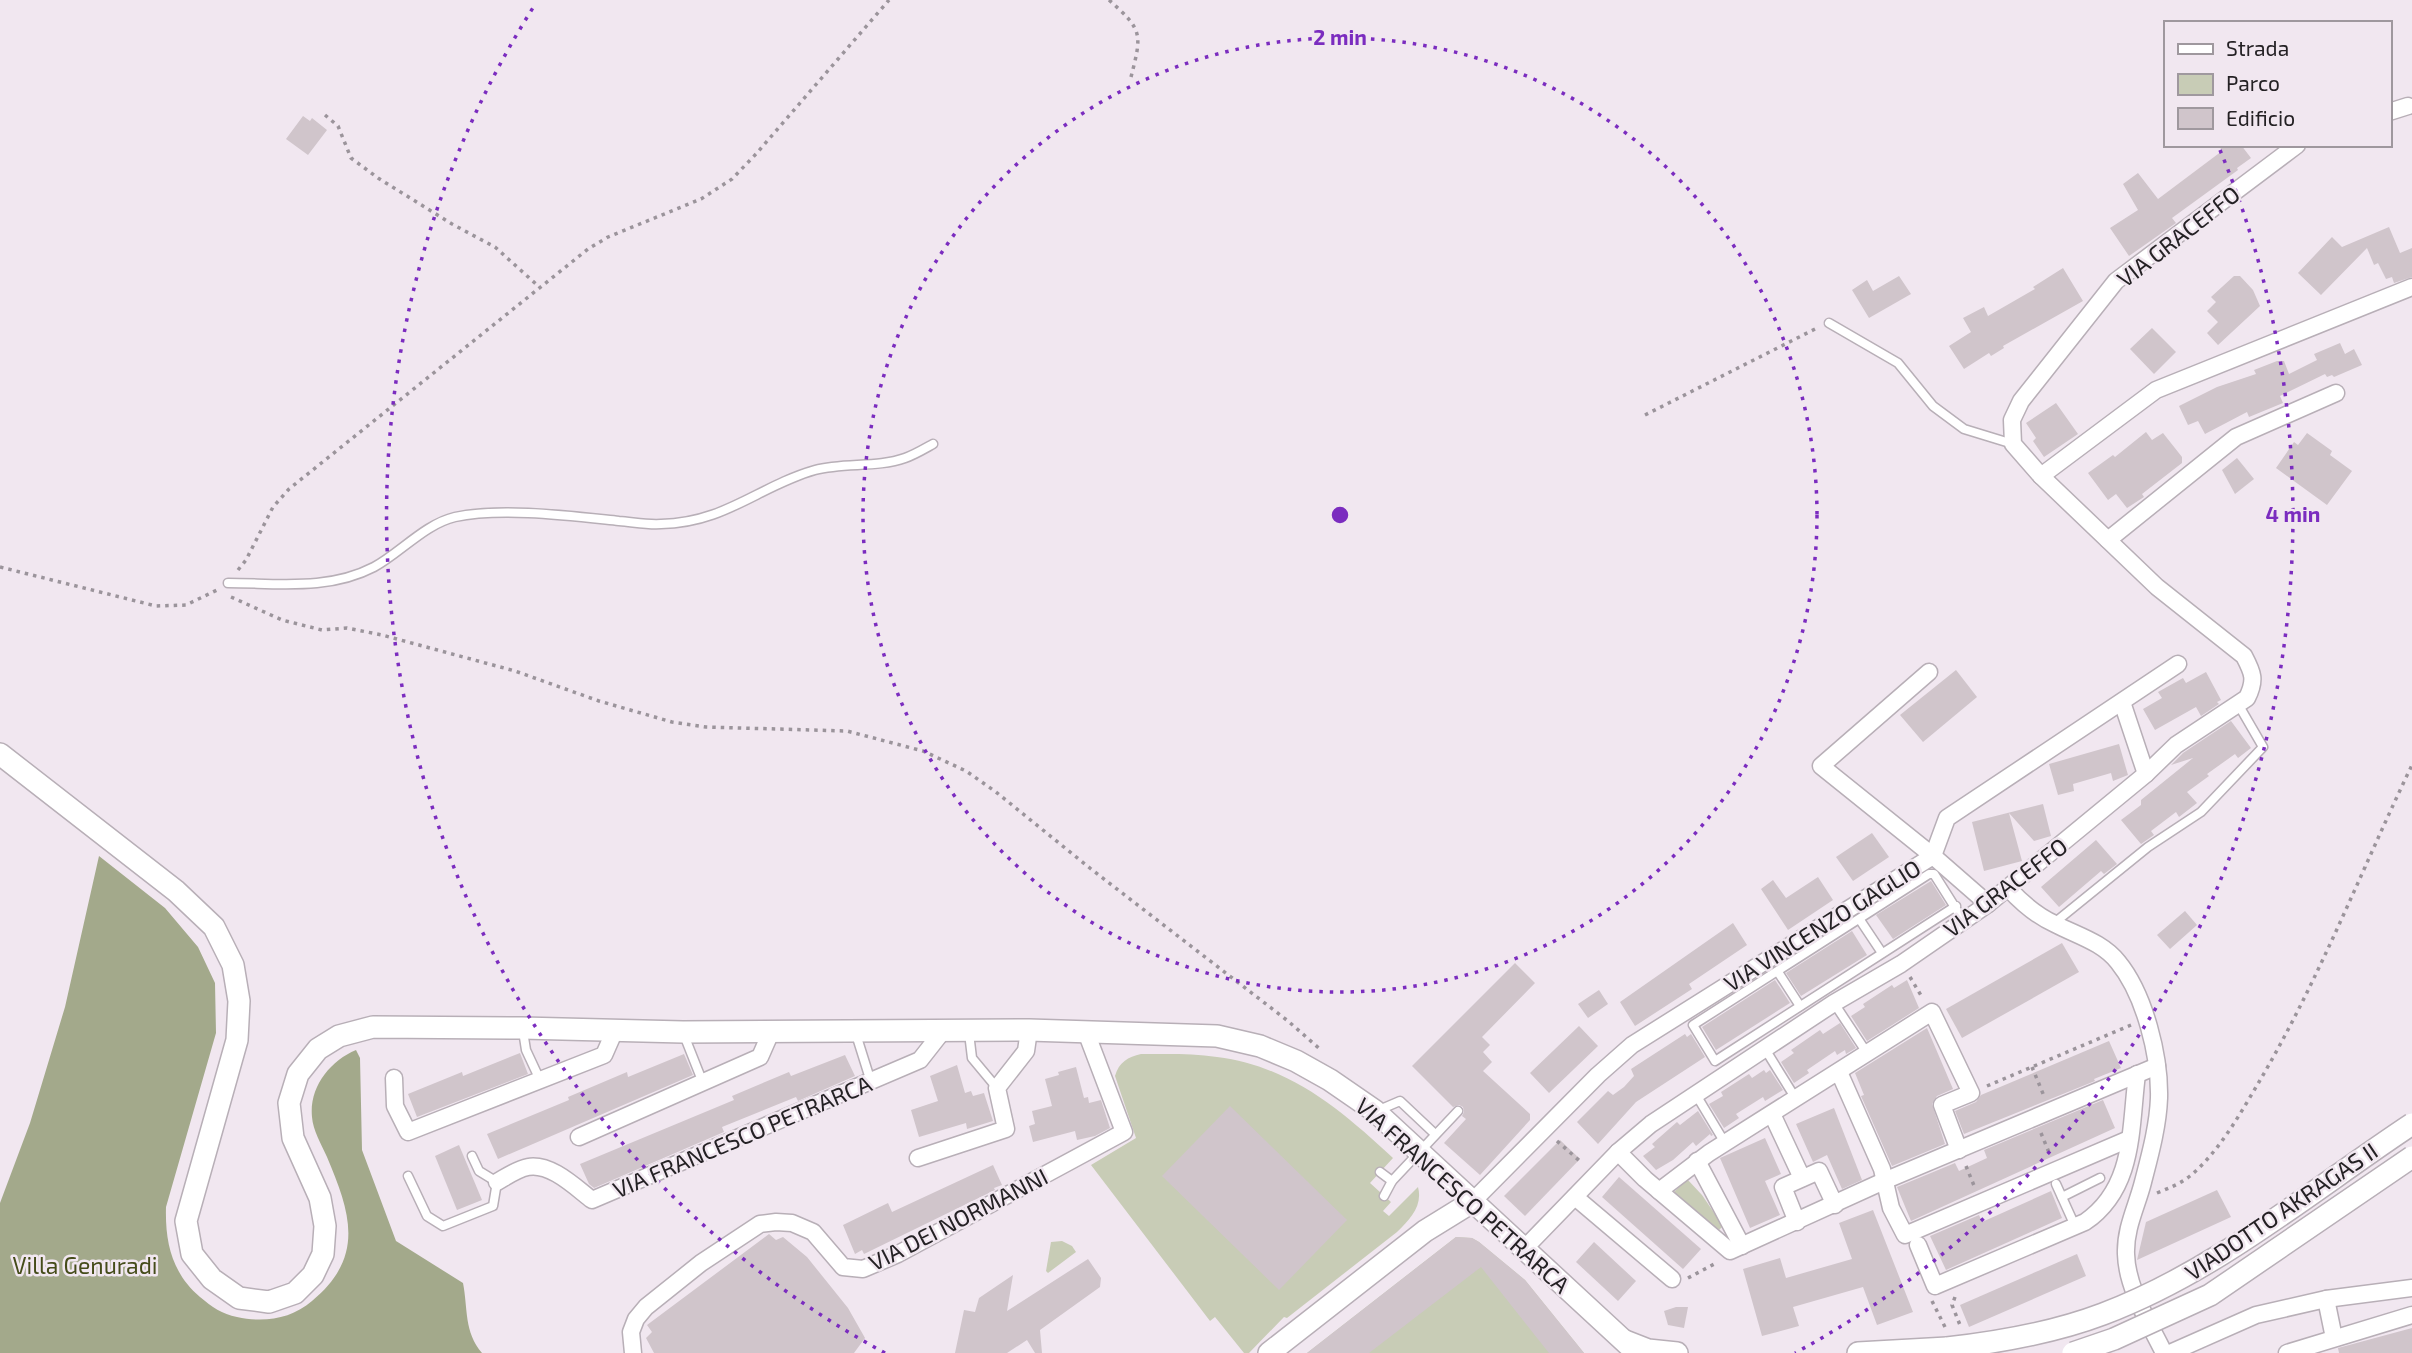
<svg xmlns="http://www.w3.org/2000/svg" width="2412" height="1353" viewBox="0 0 2412 1353" font-family="'Exo 2',sans-serif">
  <style>
    .green { fill: #c8ccb6 }
    .forest { fill: #a3a98b }
    .building { fill: #d0c5cb }
    .lines { fill: none; stroke-linecap: round; stroke-linejoin: round }
    .lane-casing { stroke: #b8afb7; stroke-width: 11 }
    .street-casing { stroke: #b8afb7; stroke-width: 19 }
    .secondary-casing { stroke: #b8afb7; stroke-width: 24 }
    .path { stroke: #9b949b; stroke-width: 3.5; stroke-dasharray: 3.5 5; stroke-linecap: butt }
    .lane { stroke: #fff; stroke-width: 8 }
    .street { stroke: #fff; stroke-width: 16 }
    .secondary { stroke: #fff; stroke-width: 21 }
    .secondary-bridge-casing { stroke: #b8afb7; stroke-width: 24; stroke-linecap: butt }
    .secondary-bridge { stroke: #fff; stroke-width: 21 }
    .ring { fill: none; stroke: #7b2cbf; stroke-width: 3.5; stroke-dasharray: 3.5 7 }
    .labels { text-anchor: middle; dominant-baseline: central; stroke-width: 5; stroke-linejoin: round; paint-order: stroke }
    .street-label { font-size: 23px; fill: #242124; stroke: #f1e7f0 }
    .park-label { font-size: 23px; fill: #454c1a; stroke: #f1e7f0 }
    .centre { fill: #7b2cbf; stroke: #f1e7f0; stroke-width: 3.5 }
    .ring-label { font-size: 21px; text-anchor: middle; font-weight: bold; fill: #7b2cbf; stroke: #f1e7f0; stroke-width: 5; stroke-linejoin: round; paint-order: stroke }
  </style>
  <rect width="100%" height="100%" fill="#f1e7f0"/>
  <g class="green">
    <path d="M1141,1054C1166,1054 1192,1053 1217,1057C1290,1066 1341,1110 1393,1158L1370,1183L1391,1202L1383,1211L1389,1216L1418,1187C1423,1206 1410,1219 1397,1232L1287,1318L1284,1317L1249,1353H1244L1215,1317L1210,1321L1091,1165L1136,1138L1115,1076C1119,1062 1128,1057 1141,1054Z"/>
    <path d="M1687,1179L1702,1195L1723,1226L1718,1231L1673,1193Z"/>
    <path d="M1456,1237L1472,1238L1479,1242L1525,1280L1584,1353H1307Z"/>
    <path d="M1062,1241L1072,1246L1076,1252L1048,1273L1046,1271L1051,1242Z"/>
  </g>
  <path class="forest" d="M99,856L165,908L198,947L215,983L216,1033L166,1207C165,1243 172,1273 200,1297C212,1307 222,1314 237,1317C264,1323 291,1319 312,1301C366,1256 350,1212 327,1157C321,1144 313,1130 312,1117C309,1087 330,1061 356,1050L360,1058L362,1150L396,1241L463,1283C468,1309 464,1332 482,1353H0V1203L30,1123L65,1007Z"/>
  <g class="building">
    <path d="M303,116L310,121L312,118L327,130L308,155L286,139Z"/>
    <path d="M2219,145H2241L2251,158L2237,168L2238,170L2172,218L2176,223L2129,256L2110,228L2138,210L2123,184L2138,173L2158,199L2222,151Z"/>
    <path d="M2389,227L2400,253L2412,248V277L2394,283L2392,277L2386,279L2378,263L2374,265L2367,248L2321,295L2298,273L2332,237L2342,247Z"/>
    <path d="M2063,268L2083,301L2003,346L2004,348L1991,356L1989,353L1964,369L1949,346L1971,332L1963,318L1984,307L1988,316L2035,289L2033,287Z"/>
    <path d="M1899,276L1911,294L1869,318L1852,290L1867,280L1873,291Z"/>
    <path d="M2234,276H2240L2253,290L2260,306L2218,345L2207,333L2218,322L2207,311L2216,302L2211,297Z"/>
    <path d="M2152,328L2176,352L2154,374L2130,349Z"/>
    <path d="M2340,343L2345,354L2354,349L2362,365L2334,377L2332,375L2327,377L2325,374L2280,396L2283,403L2249,417L2247,412L2205,434L2198,421L2188,425L2179,406L2217,387L2256,374L2254,370L2277,361H2284L2289,374L2317,360L2314,354Z"/>
    <path d="M2056,403L2078,434L2044,457L2033,441L2036,438L2026,423Z"/>
    <path d="M2146,432L2152,440L2163,433L2182,457V463L2142,494L2144,497L2127,508L2116,494L2108,500L2088,473L2113,455L2115,457Z"/>
    <path d="M2307,433L2332,451L2330,455L2352,471L2327,505L2276,468L2294,442L2298,445Z"/>
    <path d="M2237,458L2254,479L2235,494L2222,470Z"/>
    <path d="M1956,670L1977,697L1923,742L1900,715Z"/>
    <path d="M2206,672L2221,700L2217,702L2219,704L2201,716L2196,707L2155,730L2143,709L2162,698L2158,692L2183,678L2186,683Z"/>
    <path d="M2231,721L2251,748L2238,758L2235,754L2207,774L2209,776L2187,792L2197,803L2179,817L2176,812L2151,831L2154,835L2141,844L2121,820L2141,805V800L2193,758L2171,765L2183,753Z"/>
    <path d="M2119,744L2128,775L2113,781L2111,773L2073,784L2074,791L2058,795L2049,764Z"/>
    <path d="M2043,804L2051,836L2034,841L2009,813L2022,861L1984,871L1972,822Z"/>
    <path d="M1872,833L1889,857L1853,881L1836,857Z"/>
    <path d="M2096,840L2117,864L2104,874L2101,871L2059,907L2041,887Z"/>
    <path d="M1818,877L1833,900L1788,930L1761,889L1773,880L1786,898Z"/>
    <path d="M1931,881L1946,905L1893,939L1876,915Z"/>
    <path d="M2185,911L2197,925L2170,949L2157,935Z"/>
    <path d="M1733,923L1747,945L1689,984L1692,989L1635,1026L1620,1002Z"/>
    <path d="M1852,931L1867,955L1801,996L1786,973Z"/>
    <path d="M2062,943L2079,972L1962,1038L1946,1009Z"/>
    <path d="M1515,963L1535,983L1482,1037L1490,1045L1483,1052L1492,1062L1483,1071L1530,1114V1120L1480,1175L1444,1143L1466,1119L1462,1116L1464,1112L1463,1107L1459,1105L1453,1107L1412,1066Z"/>
    <path d="M1775,980L1790,1003L1716,1050L1702,1027Z"/>
    <path d="M1907,980L1919,1008L1867,1041L1851,1016L1865,1007L1863,1004L1892,985L1894,988Z"/>
    <path d="M1599,990L1608,1004L1588,1018L1578,1004Z"/>
    <path d="M1840,1023L1856,1048L1846,1054L1845,1050L1837,1055L1835,1051L1807,1070L1809,1073L1794,1083L1781,1062L1794,1053L1791,1050L1820,1030L1823,1034Z"/>
    <path d="M1579,1026L1598,1046L1549,1093L1530,1073Z"/>
    <path d="M1927,1028L1953,1089L1937,1096L1932,1104L1945,1144L1892,1166L1861,1096L1864,1095L1855,1073Z"/>
    <path d="M1685,1034L1687,1037L1691,1034L1705,1057L1636,1102L1598,1144L1577,1122L1608,1091L1613,1095L1624,1087L1634,1076L1631,1069Z"/>
    <path d="M2109,1041L2121,1068L2094,1079L2095,1081L1964,1134L1955,1111L1976,1102L1981,1095Z"/>
    <path d="M520,1053L528,1074L417,1117L408,1094L462,1072L463,1076Z"/>
    <path d="M684,1054L693,1075L498,1159L487,1134L569,1100L568,1097L627,1072L628,1077Z"/>
    <path d="M845,1055L855,1076L798,1101L796,1097L722,1127L724,1132L594,1188L589,1184L580,1164L734,1100L732,1096L789,1072L791,1076Z"/>
    <path d="M957,1065L965,1093L971,1091L973,1096L984,1093L993,1121L967,1129L966,1123L919,1137L911,1110L938,1101L930,1076Z"/>
    <path d="M1076,1067L1084,1098L1088,1097L1089,1103L1101,1100L1110,1128L1095,1136L1077,1140L1075,1131L1033,1142L1029,1126L1035,1124L1032,1111L1052,1106L1045,1079L1059,1075L1058,1072Z"/>
    <path d="M1764,1070L1766,1073L1770,1070L1783,1090L1765,1101L1763,1097L1736,1114L1739,1118L1724,1128L1709,1104L1723,1096L1721,1092L1749,1074L1752,1078Z"/>
    <path d="M2103,1100L2115,1128L1911,1221L1897,1187L1955,1163L1959,1171L1987,1158L1984,1150Z"/>
    <path d="M1230,1106L1347,1220L1279,1290L1162,1176Z"/>
    <path d="M1834,1108L1862,1180L1842,1189L1827,1155L1813,1162L1796,1124Z"/>
    <path d="M1698,1111L1713,1135L1711,1136L1710,1134L1696,1146L1693,1142L1673,1160L1656,1170L1643,1156L1655,1147L1652,1144L1677,1122L1680,1125Z"/>
    <path d="M1765,1138L1781,1174L1765,1181L1780,1215L1750,1228L1720,1158Z"/>
    <path d="M1560,1140L1580,1159L1525,1216L1504,1196Z"/>
    <path d="M459,1145L482,1200L457,1210L435,1156Z"/>
    <path d="M993,1165L1002,1185L994,1188L995,1190L864,1254L862,1250L855,1254L843,1225L888,1203L892,1212Z"/>
    <path d="M1619,1177L1701,1249L1683,1269L1602,1197Z"/>
    <path d="M2217,1190L2231,1217L2137,1260L2146,1222Z"/>
    <path d="M2051,1191L2062,1218L1946,1270L1930,1236L1979,1215L1982,1222Z"/>
    <path d="M1873,1210L1913,1312L1877,1325L1863,1287L1793,1307L1799,1326L1762,1336L1743,1269L1780,1258L1786,1278L1852,1259L1839,1223Z"/>
    <path d="M769,1234L776,1240L783,1237L807,1257L848,1308L865,1338L854,1353H654L646,1338L652,1332L647,1325Z"/>
    <path d="M1456,1237L1472,1238L1479,1242L1525,1280L1584,1353H1549L1481,1267L1369,1353H1307Z"/>
    <path d="M1594,1242L1636,1281L1618,1301L1576,1262Z"/>
    <path d="M2077,1254L2086,1276L1969,1327L1960,1305Z"/>
    <path d="M1088,1259L1101,1278L1100,1287L1040,1330L1042,1353H1035L1027,1340L1007,1353H955L964,1310L975,1312L979,1298L1013,1275L1007,1311Z"/>
    <path d="M1676,1307H1688L1684,1328L1668,1325L1664,1311Z"/>
    <path d="M2412,1328V1353H2339L2338,1348Z"/>
  </g>
  <g class="lines">
    <defs>
      <g id="lane">
        <path d="M1829,323L1898,363L1933,406L1964,429L2013,444"/>
        <path d="M228,583C277,583 328,591 374,567C400,553 425,524 455,517C501,507 571,516 619,521C633,522 647,525 661,524C725,523 759,486 815,470C844,462 877,468 905,458C914,455 924,449 933,444"/>
        <path d="M1956,906L1715,1061L1693,1025L1929,874H1934L1963,920"/>
        <path d="M1860,920L1882,953"/>
        <path d="M2053,924L2148,847L2201,812L2263,747L2238,704"/>
        <path d="M1778,972L1800,1006"/>
        <path d="M1834,1003L1867,1053"/>
        <path d="M523,1031L526,1050L540,1080"/>
        <path d="M855,1031L871,1082"/>
        <path d="M969,1033L972,1058L997,1088"/>
        <path d="M684,1035L703,1083"/>
        <path d="M1765,1049L1796,1099"/>
        <path d="M1695,1093L1725,1143"/>
        <path d="M1379,1110L1400,1101L1435,1134"/>
        <path d="M1380,1172L1392,1181"/>
        <path d="M408,1176L427,1216L443,1226L493,1206L497,1182L479,1171L472,1156"/>
        <path d="M2056,1184L2075,1226"/>
        <path d="M1384,1196L1392,1181L1458,1111"/>
        <path d="M2062,1197L2100,1178"/>
      </g>
      <g id="street">
        <path d="M2389,112L2408,106"/>
        <path d="M2041,476L2156,390L2412,287"/>
        <path d="M2108,540L2236,437L2336,393"/>
        <path d="M1929,672L1821,766L1933,856L1988,904"/>
        <path d="M2122,702L2146,774"/>
        <path d="M2009,889C2022,903 2037,916 2055,924C2078,936 2102,942 2118,962C2145,995 2160,1057 2159,1098C2158,1126 2150,1155 2143,1182C2137,1206 2125,1228 2126,1254C2127,1289 2149,1322 2164,1353"/>
        <path d="M1839,1072L1882,1169L1891,1208L1905,1235L2129,1139"/>
        <path d="M394,1078L395,1106L408,1132L604,1055L615,1030"/>
        <path d="M1772,1114L1802,1178"/>
        <path d="M579,1137L760,1057L771,1032"/>
        <path d="M1618,1152L1645,1179L1730,1251L1884,1181L2157,1066"/>
        <path d="M918,1158L1006,1129L997,1088L1026,1051L1029,1030"/>
        <path d="M1697,1161L1742,1246"/>
        <path d="M497,1182C506,1177 517,1169 528,1167C551,1163 575,1187 592,1200L920,1060L942,1032"/>
        <path d="M1659,1191L1709,1153L1932,1012L1971,1093L1942,1105L1959,1150"/>
        <path d="M1575,1197L1672,1279"/>
        <path d="M1472,1202L1598,1075L1632,1045L1933,856L1947,818L2178,664"/>
        <path d="M1797,1222L1783,1187L1819,1171L1835,1205"/>
        <path d="M1918,1245L1935,1286L2085,1222C2135,1188 2130,1128 2137,1074"/>
        <path d="M1524,1249L1618,1152L1651,1124L1834,1003L1901,964L1988,904L2146,774L2176,745L2247,698C2256,680 2253,673 2244,656L2157,587L2041,476L2013,444L2012,420L2021,401L2116,281L2297,145"/>
        <path d="M2326,1299L2334,1338"/>
        <path d="M633,1353L631,1332L636,1319L646,1307L701,1263L760,1224L776,1222L792,1223L813,1232L843,1267L863,1269L898,1254L1124,1132L1086,1032"/>
        <path d="M2170,1353L2256,1315L2326,1299L2412,1288"/>
        <path d="M2287,1353L2412,1315"/>
      </g>
      <g id="secondary">
        <path d="M0,754L176,891L214,927L233,965L239,1001L237,1040L186,1221L192,1254L212,1279L239,1298L269,1302L295,1293L313,1275L323,1254L325,1226L320,1198L293,1138L289,1103L298,1074L318,1049L339,1036L373,1027L522,1028L683,1032L1029,1030L1217,1036L1260,1046L1296,1061L1330,1080L1375,1111L1637,1353"/>
        <path d="M1625,1341L1648,1350L1677,1353"/>
        <path d="M1269,1353L1425,1231L1472,1202"/>
        <path d="M1858,1353L1947,1348"/>
      </g>
    </defs>
    <use href="#lane" class="lane-casing"/>
    <use href="#street" class="street-casing"/>
    <use href="#secondary" class="secondary-casing"/>
    <g class="path">
      <path d="M1109,0C1143,30 1142,34 1131,77"/>
      <path d="M325,115L338,126L351,158L378,178L452,224L495,247L536,284"/>
      <path d="M1645,415L1817,328"/>
      <path d="M0,567L156,606L186,605L217,590"/>
      <path d="M238,570L246,560L273,507L289,489L588,249L608,237L701,199L732,179L756,154L889,0"/>
      <path d="M231,597L282,620L322,630L347,628L382,635L515,671L599,701L672,722L706,727L847,731L923,751L966,771L996,792L1091,869L1288,1021L1321,1050"/>
      <path d="M1910,977L1922,997"/>
      <path d="M2032,1067L2044,1096"/>
      <path d="M1987,1086L2131,1025"/>
      <path d="M2041,1133L2050,1155"/>
      <path d="M1557,1141L1582,1163"/>
      <path d="M1966,1166L1975,1188"/>
      <path d="M2157,1193C2169,1188 2180,1184 2190,1176C2219,1152 2240,1114 2259,1082C2319,980 2361,871 2412,765"/>
      <path d="M1688,1278L1718,1262"/>
      <path d="M1955,1297L1952,1305L1960,1325"/>
      <path d="M1932,1301L1945,1327"/>
    </g>
    <use href="#lane" class="lane"/>
    <use href="#street" class="street"/>
    <use href="#secondary" class="secondary"/>
    <defs>
      <g id="secondary-bridge">
        <path d="M1947,1348C2001,1342 2053,1333 2103,1314C2217,1271 2312,1190 2412,1124"/>
        <path d="M2073,1353L2114,1339L2210,1295L2412,1157"/>
      </g>
    </defs>
    <use href="#secondary-bridge" class="secondary-bridge-casing"/>
    <use href="#secondary-bridge" class="secondary-bridge"/>
  </g>
  <g class="ring">
    <circle cx="1340" cy="515" r="477"/>
    <path d="M885 1353A953 953 0 0 1 536 3M2220 150A953 953 0 0 1 1795 1353"/>
  </g>
  <g class="labels">
    <g class="street-label">
      <text transform="translate(2178 236) rotate(-38)">VIA GRACEFFO</text>
      <text transform="translate(2005 887) rotate(-37)">VIA GRACEFFO</text>
      <text transform="translate(1822 925) rotate(-32)">VIA VINCENZO GAGLIO</text>
      <text transform="translate(742 1136) rotate(-23)">VIA FRANCESCO PETRARCA</text>
      <text transform="translate(1463 1195) rotate(42)">VIA FRANCESCO PETRARCA</text>
      <text transform="translate(2281 1211) rotate(-34)">VIADOTTO AKRAGAS II</text>
      <text transform="translate(958 1219) rotate(-27)">VIA DEI NORMANNI</text>
    </g>
    <g class="park-label">
      <text x="85" y="1265">Villa Genuradi</text>
    </g>
  </g>
  <circle cx="1340" cy="515" r="10" class="centre"/>
  <g class="ring-label">
    <text x="1340" y="45">2 min</text>
    <text x="2293" y="522">4 min</text>
  </g>
  <rect x="2164" y="21" width="228" height="126" fill="#f1e7f0" stroke="#9f989e" stroke-width="2"/>
  <rect x="2178" y="44" width="35" height="10" fill="#ffffff" stroke="#9f989e" stroke-width="2"/>
  <text x="2226" y="56" font-size="21" fill="#242124">Strada</text>
  <rect x="2178" y="74" width="35" height="21" fill="#c8ccb6" stroke="#9f989e" stroke-width="2"/>
  <text x="2226" y="91" font-size="21" fill="#242124">Parco</text>
  <rect x="2178" y="108" width="35" height="21" fill="#d0c5cb" stroke="#9f989e" stroke-width="2"/>
  <text x="2226" y="126" font-size="21" fill="#242124">Edificio</text>
</svg>
